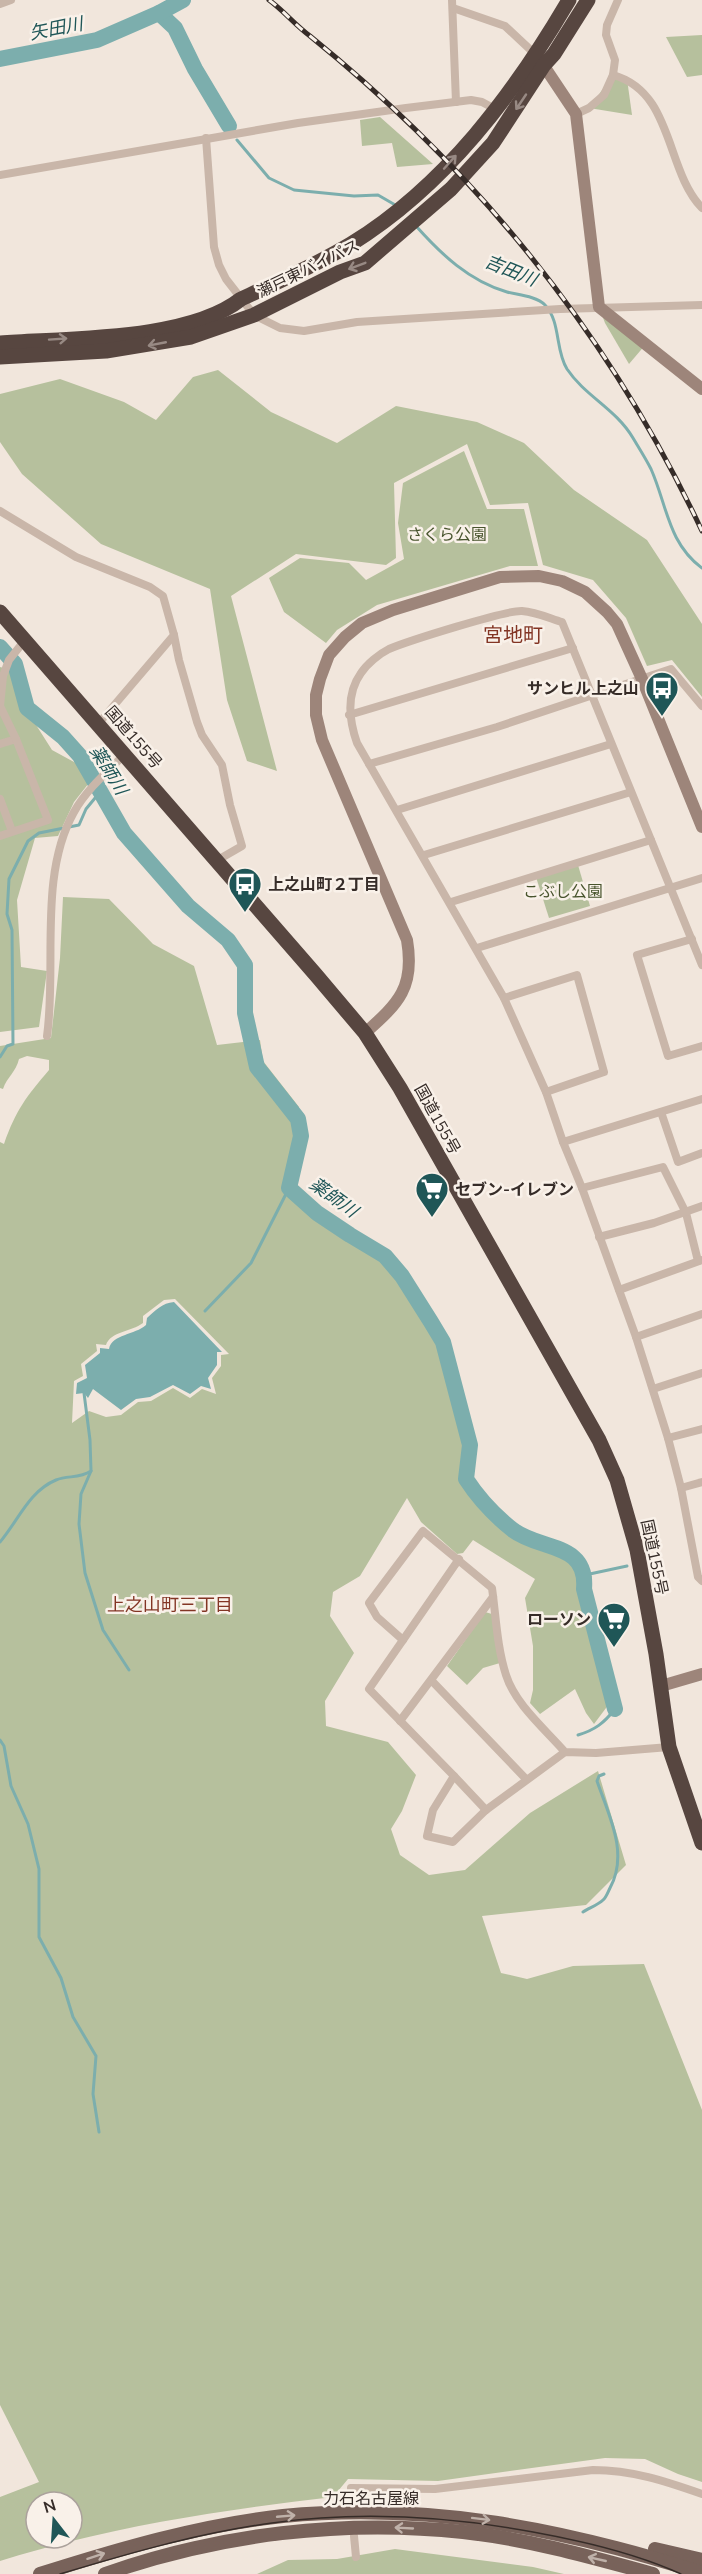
<svg xmlns="http://www.w3.org/2000/svg" width="702" height="2574" viewBox="0 0 702 2574" font-family="Mulish,'Noto Sans JP',sans-serif">
  <style>
    .green { fill: #b6c09d; fill-rule: evenodd }
    .water { fill: #7caead }
    .lines { fill: none; stroke-linecap: round; stroke-linejoin: round }
    .stream { stroke: #7caead; stroke-width: 3 }
    .river { stroke: #7caead; stroke-width: 16 }
    .street { stroke: #c9b6a9; stroke-width: 8 }
    .secondary { stroke: #9d857a; stroke-width: 12 }
    .primary { stroke: #78625a; stroke-width: 14 }
    .highway { stroke: #574640; stroke-width: 15 }
    .tram { stroke: #362c28; stroke-width: 1.5 }
    .rail-casing { stroke: #362c28; stroke-width: 5 }
    .rail { stroke: #f9f1e9; stroke-width: 3; stroke-dasharray: 9; stroke-linecap: butt }
    .oneway { stroke: #988a84 }
    .oneway2 { stroke: #bfb1a9 }
    .labels { text-anchor: middle; dominant-baseline: central; stroke-width: 5; stroke-linejoin: round; paint-order: stroke }
    .street-label { font-size: 16px; fill: #362c28; stroke: #f9f1e9 }
    .park-label { font-size: 16px; fill: #48542d; stroke: #f9f1e9 }
    .poi-label { font-size: 16px; font-weight: bold; fill: #362c28; stroke: #f9f1e9; text-anchor: end }
    .water-label { font-size: 18px; font-style: italic; fill: #1f5657; stroke: #f9f1e9 }
    .neighbourhood-label { font-size: 18px; fill: #833524; stroke: #f9f1e9 }
    .quarter-label { font-size: 20px; fill: #833524; stroke: #f9f1e9 }
  </style>
  <rect width="100%" height="100%" fill="#f1e6dc"/>
  <g class="green">
    <path d="M702,35V75L687,77L666,37Z"/>
    <path d="M613,75L627,79L632,115L589,108Z"/>
    <path d="M380,117L433,164L397,167L392,143L362,146L360,120Z"/>
    <path d="M599,307L646,344L629,364L605,323Z"/>
    <path d="M218,370L271,412L337,443L396,406L477,422L524,443L574,490L647,540L702,624V697L672,660L647,666L626,618L593,580L543,565L528,503L490,505L467,444L394,483L396,558L386,565L296,554L231,596L277,771L247,761L227,700L210,589L101,544L22,474L0,442V394L60,379L124,402L156,420L193,377Z"/>
    <path d="M464,451L487,509H524L538,566H510L377,605L337,630L326,643L284,612L269,578L300,558L349,563L366,580L404,559L398,523L403,483Z"/>
    <path d="M0,667L14,671L24,706L52,750L96,774L74,802L58,836L35,838L17,900L21,967L47,971L39,1027L0,1032Z"/>
    <path d="M578,865L590,906L549,918L536,877Z"/>
    <path d="M63,897L109,899L153,944L194,966L217,1045L260,1040L263,1061L299,1107L286,1188L311,1216L377,1255L396,1276L436,1342L444,1364L467,1443L461,1479L478,1505L524,1541L570,1558L592,1576V1599L585,1615L609,1704L594,1724L586,1713L575,1689L540,1714L530,1703L533,1690V1646L525,1598L535,1579L473,1540L463,1553L457,1554L421,1522L407,1498L360,1576L333,1592L330,1616L354,1653L325,1701L326,1726L388,1742L416,1775L402,1811L391,1829L400,1855L429,1875L465,1870L530,1813L598,1771L626,1865L586,1905L482,1916L501,1973L527,1979L573,1966L644,1964L702,2110V2482L678,2474L645,2459L605,2458L438,2481L348,2479L333,2497C221,2510 108,2527 0,2561V2497L39,2482L0,2405V1142L4,1144C16,1110 26,1097 49,1070V1060L27,1056L19,1059C16,1072 7,1077 3,1089L0,1088V1046L51,1038L60,958ZM175,1299L229,1354L221,1355V1366L212,1378L216,1394L202,1389L190,1398L173,1388L151,1401L138,1402L121,1415L106,1417L89,1411L72,1423L74,1381L83,1376L81,1364L97,1351L96,1344L106,1345C111,1331 131,1332 143,1323V1316L164,1300ZM36,2502H72V2538H36Z"/>
    <path d="M485,1612L492,1614L500,1663L483,1668L467,1685L447,1666Z"/>
    <path d="M395,2549L533,2567L564,2574H257L288,2560L337,2559Z"/>
  </g>
  <path class="water" d="M174,1302L222,1352H217V1365L208,1378L211,1389L201,1386L190,1394L173,1385L150,1397L136,1399L121,1410L93,1389L88,1398L84,1393L76,1394L77,1383L87,1378L85,1365L100,1353V1348L109,1349C112,1334 135,1335 146,1325L147,1318C156,1310 162,1303 174,1302Z"/>
  <g class="lines">
    <g class="stream">
      <path d="M237,140L269,178L294,190L354,196L378,195L397,206"/>
      <path d="M416,226C441,254 469,281 507,292C518,295 536,296 545,305C561,322 555,350 567,369C585,396 616,409 633,438C639,448 646,459 651,469C667,505 668,543 702,568"/>
      <path d="M0,1057L7,1046L13,1044L12,930L7,914L9,879L28,841L39,833L79,825L86,809L100,792"/>
      <path d="M205,1311L251,1263L289,1188"/>
      <path d="M91,1471L81,1494L79,1524L85,1573L103,1630L129,1670"/>
      <path d="M0,1542C18,1521 29,1491 56,1480C68,1475 79,1479 91,1471L90,1440L84,1393"/>
      <path d="M585,1575L627,1566"/>
      <path d="M578,1735C595,1730 604,1723 615,1709"/>
      <path d="M0,1740L4,1746L11,1786L28,1824L39,1869V1937L61,1978L73,2017L96,2056L93,2094L99,2132"/>
      <path d="M583,1912C589,1908 598,1905 603,1900C606,1898 608,1892 610,1888C629,1853 609,1816 597,1781L599,1776L604,1774"/>
    </g>
    <g class="river">
      <path d="M159,13L175,28L195,69L229,126"/>
      <path d="M0,59L97,40L159,13L183,0"/>
      <path d="M0,647L15,664L27,708L63,737L80,756L124,833L188,906L228,940L245,965V1013L257,1067L298,1119L301,1136L289,1188L317,1213L350,1235L385,1256L402,1276L431,1322L443,1342L470,1445L466,1479C479,1499 494,1515 513,1530C541,1551 588,1542 584,1589L615,1709"/>
    </g>
    <g class="street">
      <path d="M452,0L456,102"/>
      <path d="M0,4L11,0"/>
      <path d="M453,8L505,26L536,55"/>
      <path d="M613,75C674,92 665,170 702,208"/>
      <path d="M576,114L589,108L604,95L613,75L615,60L606,35L607,25L618,0"/>
      <path d="M206,138L214,247L219,265L226,279L254,315L280,328L304,331L357,322L560,309L702,305"/>
      <path d="M0,175L298,123L406,108L471,100L482,102L495,109"/>
      <path d="M0,511L76,557L150,587L163,596L174,635L99,723"/>
      <path d="M174,635L179,660L197,722L202,735L222,765L230,805L242,846L216,861"/>
      <path d="M349,715L573,648"/>
      <path d="M0,744L16,739"/>
      <path d="M369,764L497,727L671,669L702,706"/>
      <path d="M0,799L12,831"/>
      <path d="M397,810L611,744"/>
      <path d="M0,836L48,820L16,739L0,706L3,676L9,660L25,640"/>
      <path d="M424,855L631,792"/>
      <path d="M451,902L651,840"/>
      <path d="M692,939L637,955L668,1056L702,1046"/>
      <path d="M477,948L702,878"/>
      <path d="M702,965L562,622C549,618 536,612 522,611C506,610 408,641 389,649C379,654 367,664 361,673C346,694 349,720 357,743L504,998L546,1092L563,1142L702,1099"/>
      <path d="M504,998L577,975L604,1072L546,1092"/>
      <path d="M47,1036C57,966 38,876 74,812C87,789 107,772 125,754"/>
      <path d="M661,1112L678,1162L702,1153"/>
      <path d="M563,1142L582,1188L636,1337L668,1438L681,1488L698,1577L702,1581"/>
      <path d="M582,1188L663,1167L686,1213L698,1261"/>
      <path d="M599,1237L654,1223L702,1206"/>
      <path d="M619,1290L702,1260"/>
      <path d="M636,1337L702,1314"/>
      <path d="M653,1389L702,1373"/>
      <path d="M668,1438L702,1429"/>
      <path d="M681,1488L702,1482"/>
      <path d="M403,1640L459,1559"/>
      <path d="M432,1681L526,1779"/>
      <path d="M400,1721L493,1597"/>
      <path d="M565,1752C545,1729 515,1704 506,1675C497,1647 496,1617 492,1588L423,1531L369,1603L377,1617L403,1640L369,1689L454,1776L433,1810L427,1836L453,1842L486,1810L565,1752L596,1753L669,1747"/>
      <path d="M454,1776L486,1810"/>
      <path d="M352,2503L351,2488L435,2489L593,2470C632,2470 665,2481 702,2494"/>
      <path d="M354,2536L356,2557"/>
    </g>
    <g class="secondary">
      <path d="M540,60L576,114L599,307L702,389"/>
      <path d="M365,1033C399,1003 415,987 407,940L322,740L316,715V695L320,679L329,655L345,637L362,623L393,610L500,577L539,576L562,581L585,592L607,612L617,624L642,679L702,827"/>
      <path d="M661,1686L702,1674"/>
    </g>
    <g class="primary">
      <path d="M655,2549L702,2560"/>
      <path d="M40,2574C119,2549 200,2525 283,2516C429,2502 564,2529 702,2573"/>
      <path d="M105,2574C219,2534 343,2519 463,2532C527,2539 591,2557 653,2574"/>
    </g>
    <g class="highway">
      <path d="M0,343C68,338 188,341 241,299C278,282 316,265 351,244C445,186 514,94 569,0"/>
      <path d="M0,357L106,351L191,337L254,315L340,272L365,263L451,189L493,143L544,65L554,54L588,0"/>
      <path d="M0,612L316,975L365,1033L400,1088L599,1440L617,1480L637,1550L656,1654L669,1747L702,1843"/>
    </g>
    <path class="tram" d="M60,2574C130,2553 199,2533 272,2523C359,2511 447,2516 533,2532C583,2541 635,2553 681,2574"/>
    <defs>
      <path id="rail" d="M269,0C284,11 295,25 310,36C478,172 610,335 702,531"/>
    </defs>
    <use href="#rail" class="rail-casing"/>
    <use href="#rail" class="rail"/>
  </g>
  <defs><path id="oneway-shaft" d="M-6 0H5M1.5-3L5.5 0L1.5 3" fill="none" stroke-width="1.6" stroke-linecap="round" stroke-linejoin="round" transform="scale(1.5)"/></defs>
  <g class="oneway">
    <use href="#oneway-shaft" transform="translate(521 102) rotate(124)"/>
    <use href="#oneway-shaft" transform="translate(450 162) rotate(-48)"/>
    <use href="#oneway-shaft" transform="translate(357 266) rotate(159)"/>
    <use href="#oneway-shaft" transform="translate(58 339) rotate(-4)"/>
    <use href="#oneway-shaft" transform="translate(157 344) rotate(169)"/>
  </g>
  <g class="oneway2">
    <use href="#oneway-shaft" transform="translate(286 2516) rotate(-5)"/>
    <use href="#oneway-shaft" transform="translate(481 2519) rotate(7)"/>
    <use href="#oneway-shaft" transform="translate(404 2528) rotate(-177)"/>
    <use href="#oneway-shaft" transform="translate(96 2556) rotate(-18)"/>
    <use href="#oneway-shaft" transform="translate(597 2559) rotate(-167)"/>
  </g>
  <defs>
    <symbol id="bus-pin" viewBox="-11 -11 22 30"><path d="M0 17L-7.5 6A9.5 9.5 0 1 1 7.5 6Z" fill="#1f5657" stroke="#f9f1e9"/><path d="M-5-6H5V4H4V6H2V4H-2V6H-4V4H-5ZM-3.5-4V0h7V-4ZM-3.5 1.2v1.5H-2V1.2ZM2 1.2v1.5H3.5V1.2Z" fill="#fff"/></symbol>
    <symbol id="supermarket-pin" viewBox="-11 -11 22 30"><path d="M0 17L-7.5 6A9.5 9.5 0 1 1 7.5 6Z" fill="#1f5657" stroke="#f9f1e9"/><path d="M-6-5.5h2.5l.6 2H6L4.5 2H-2.5L-4.4-4H-6ZM-1.5 3.2a1.3 1.3 0 1 0 .1 0ZM3 3.2a1.3 1.3 0 1 0 .1 0Z" fill="#fff"/></symbol>
  </defs>
  <g fill-rule="evenodd">
    <use href="#bus-pin" x="643" y="669" width="38" height="52"/>
    <use href="#bus-pin" x="226" y="865" width="38" height="52"/>
    <use href="#supermarket-pin" x="413" y="1170" width="38" height="52"/>
    <use href="#supermarket-pin" x="595" y="1600" width="38" height="52"/>
  </g>
  <g class="labels">
    <g class="street-label">
      <text transform="translate(308 268) rotate(-26)">瀬戸東バイパス</text>
      <text transform="translate(134 737) rotate(49)">国道155号</text>
      <text transform="translate(438 1119) rotate(61)">国道155号</text>
      <text transform="translate(655 1557) rotate(78)">国道155号</text>
      <text x="371" y="2498">力石名古屋線</text>
    </g>
    <g class="park-label">
      <text x="447" y="534">さくら公園</text>
      <text x="563" y="891">こぶし公園</text>
    </g>
    <g class="poi-label">
      <text x="639" y="688">サンヒル上之山</text>
      <text x="268" y="884" text-anchor="start">上之山町２丁目</text>
      <text x="455" y="1189" text-anchor="start">セブン-イレブン</text>
      <text x="591" y="1619">ローソン</text>
    </g>
    <g class="water-label">
      <text transform="translate(56 28) rotate(-11)">矢田川</text>
      <text transform="translate(511 270) rotate(22)">吉田川</text>
      <text transform="translate(109 770) rotate(58)">薬師川</text>
      <text transform="translate(334 1197) rotate(36)">薬師川</text>
    </g>
    <g class="neighbourhood-label">
      <text x="170" y="1604">上之山町三丁目</text>
    </g>
    <g class="quarter-label">
      <text x="513" y="634">宮地町</text>
    </g>
  </g>
  <g transform="translate(54 2520) rotate(343)"><circle r="28" fill="#f9f1e9" stroke="#aba29c" stroke-width="1.5"/>
  <path d="M0-4.5L10 22L0 15L-10 22Z" fill="#1f5657"/>
  <text y="-9" font-size="16" font-weight="bold" text-anchor="middle" fill="#362c28">N</text>
  </g>
</svg>
